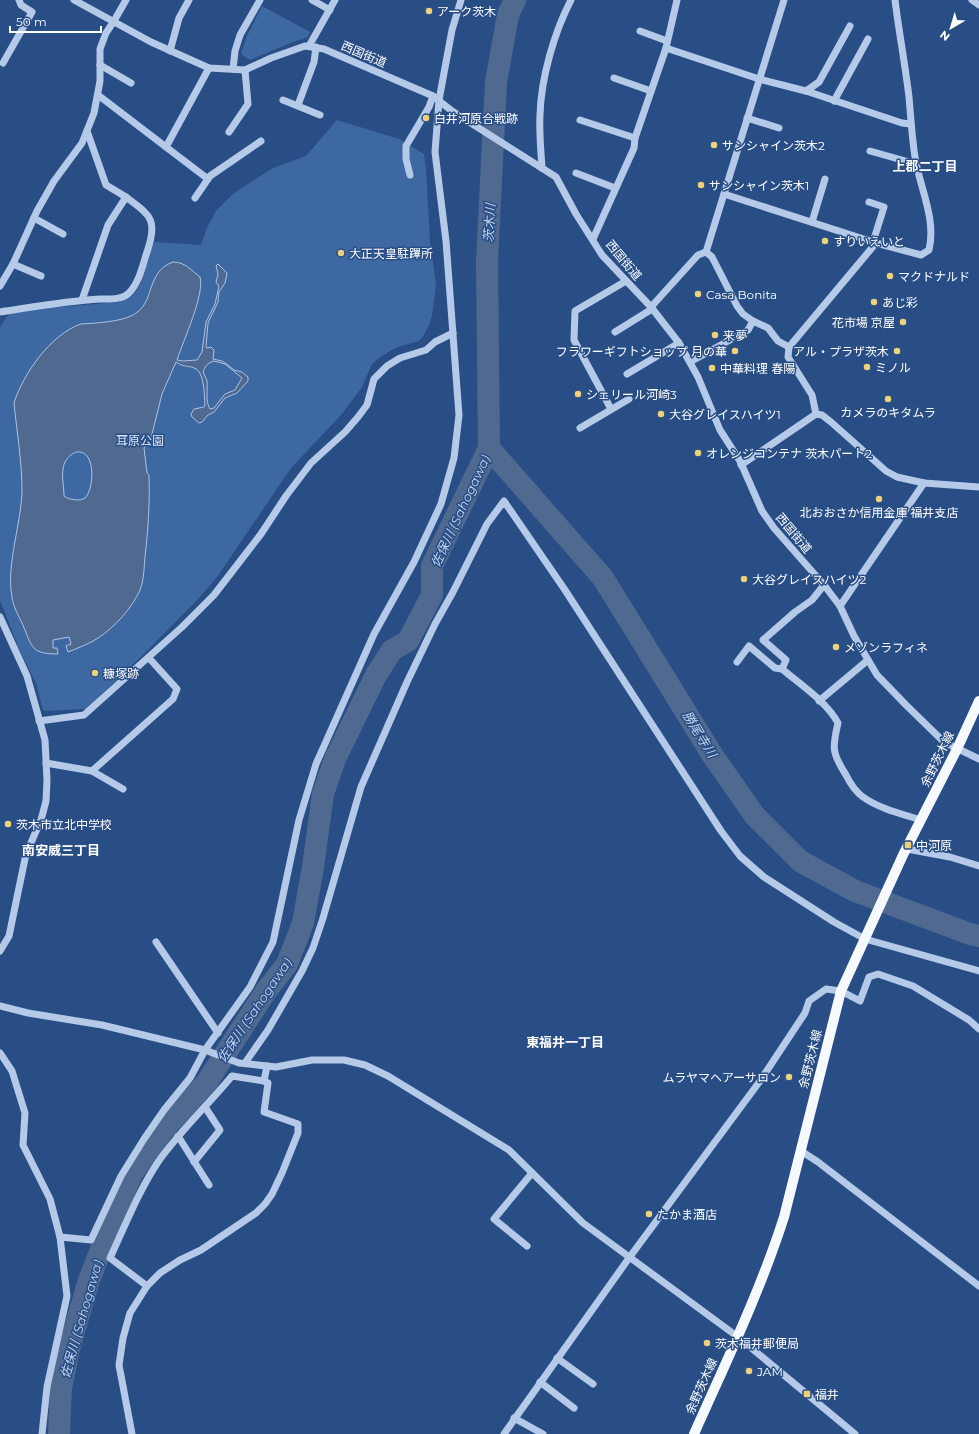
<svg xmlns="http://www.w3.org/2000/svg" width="979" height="1434" viewBox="0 0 979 1434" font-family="Montserrat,'Noto Sans JP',sans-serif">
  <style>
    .green { fill: #3e68a2 }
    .water { fill: #506991; stroke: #aac4e8; fill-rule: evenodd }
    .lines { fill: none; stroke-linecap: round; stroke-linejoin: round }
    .river { stroke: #506991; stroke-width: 22 }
    .minor { stroke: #b5cae8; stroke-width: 7 }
    .major { stroke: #f6f9fe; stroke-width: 10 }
    .poi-dot { fill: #eed17c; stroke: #294e86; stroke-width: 1.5 }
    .labels { text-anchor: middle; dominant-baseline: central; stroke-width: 3; stroke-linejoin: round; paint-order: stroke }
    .poi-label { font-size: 12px; fill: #fff; stroke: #294e86; text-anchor: start }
    .street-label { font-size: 12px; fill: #fff; stroke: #294e86 }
    .park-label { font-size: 12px; fill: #d8e5f6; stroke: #294e86 }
    .neighbourhood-label { font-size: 13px; font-weight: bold; fill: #fff; stroke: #294e86 }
    .water-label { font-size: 13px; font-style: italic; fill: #c0d4ef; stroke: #294e86 }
  </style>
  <rect width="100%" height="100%" fill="#294e86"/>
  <g class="green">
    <path d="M262,6L310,32L308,37L293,42L250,60L241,54L247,36Z"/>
    <path d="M337,120L399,139L424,154L426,171L430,241L436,284L432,316L429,325L422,338L419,341L397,347L380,357L372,364L362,387L341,415L291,468L217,577L199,598L145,653L86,709L47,711L43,710L36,683L19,649L0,600V330L1,325L9,314L49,308L119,302L132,296L140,285L154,242L201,245L207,228L216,211L233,194L271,169L306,156Z"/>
  </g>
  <path class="water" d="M173,262C185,262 191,270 200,277C205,294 183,341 177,360L183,361L197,360L202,352L206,322L215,304L219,286L216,282L218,274L216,266L218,264L226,272L227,274L225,283L219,292L218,302L208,323L206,347L207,348L211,347L214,350L213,359L222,361L228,365L234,370L242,372L248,377V381L237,393L225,398L214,412L208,415L202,422L199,423L192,417L191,414L194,409L204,407L205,405C204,395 205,372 194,368C187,365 185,368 176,362L162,394L151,438L144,448L147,473L149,475C150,503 148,530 145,557C144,568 144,580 140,590C132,608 115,627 98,638C89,644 78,648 68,652L66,646L71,644L69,637L53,640V648H57L58,654C32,654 32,648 23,625C19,617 13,606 12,597C6,565 21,525 22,491C22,462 17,433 14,403C23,374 51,334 81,324C96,323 120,322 133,315C156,303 145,272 173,262ZM214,361L225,364L242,378L235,390L225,394L214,408L210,409C205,401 208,390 207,381C206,377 202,373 204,369C206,365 210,362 214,361ZM76,452C97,449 94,490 85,498C82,500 79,500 76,500C71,499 68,499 64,496V494C63,478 58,460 76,452Z"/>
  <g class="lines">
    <g class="river">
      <path d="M489,448L603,578L713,756L755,816L800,861L855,891L970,934L979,936"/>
      <path d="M59,1434L61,1388L69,1349L89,1280L116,1211L132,1174L148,1150L164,1129L207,1082L266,991L287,964L303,923L313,867L323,794L335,759L376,675L392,650L408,641L432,595V566L489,448L487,261L496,82L508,15L515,0"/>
    </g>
    <g class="minor">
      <path d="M74,0L151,42L209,68L245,70L271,58L305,46L324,49L433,96L452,111L556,177L576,214L602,255L651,307L679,343L698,377L720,430L740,461L762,511L774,528L824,585L840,606L854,636L877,675L906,705L944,742L979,759"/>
      <path d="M312,0L330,10"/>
      <path d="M972,0L979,5"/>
      <path d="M640,31L667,41"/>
      <path d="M309,46L335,0"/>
      <path d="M666,48L759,79L806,91L902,123L911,124"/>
      <path d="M170,51L179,18L189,0"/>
      <path d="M3,63L32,12L21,5L19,0"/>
      <path d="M100,65L131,83"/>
      <path d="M233,69L235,51L240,35L260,0"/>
      <path d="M614,78L651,91"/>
      <path d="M806,91L819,82L850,26"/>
      <path d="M98,95L166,147L209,68"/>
      <path d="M283,100L320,115"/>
      <path d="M834,101L868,39"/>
      <path d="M298,105L314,62L316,47"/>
      <path d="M747,118L779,128"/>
      <path d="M580,120L635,138"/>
      <path d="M229,132L248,104L245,70"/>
      <path d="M166,147L208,179"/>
      <path d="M870,151L916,164"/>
      <path d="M542,168C541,151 539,133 540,115C541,78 554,33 571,0"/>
      <path d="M576,173L615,188"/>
      <path d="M410,175L406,159V146L429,107L433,96"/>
      <path d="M724,194L876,243L789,347L788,357L812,395L816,414"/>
      <path d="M195,198L210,176L261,141"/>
      <path d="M869,202L884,207L873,242"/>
      <path d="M34,218L63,234"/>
      <path d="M812,222L825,179"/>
      <path d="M593,239L634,148L635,138L666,48L677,0"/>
      <path d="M876,243L921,255L929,250C936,221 922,192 916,163C912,141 911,119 909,97C905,64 899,32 895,0"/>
      <path d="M706,252L784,0"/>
      <path d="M13,264L41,276"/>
      <path d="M0,286L13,264L37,211L54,181L82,143L94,113L100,81V49L106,33L114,21L126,0"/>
      <path d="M82,300L108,225L126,197L106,185L87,131"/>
      <path d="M651,307L698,255L706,252L712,257L737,306L743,314L753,321L768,328L778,341L789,347"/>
      <path d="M0,312C33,307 66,301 100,299C109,299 122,300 129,293C140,282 143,263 148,249C158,218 149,215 126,197"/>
      <path d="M615,332L652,309"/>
      <path d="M690,362L748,330L753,321"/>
      <path d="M627,374L679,343"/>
      <path d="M611,409L574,340L575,311L626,281"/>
      <path d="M580,428L629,399"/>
      <path d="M741,465L816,414L822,415L831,422L886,471L897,477L924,483L979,487"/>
      <path d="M840,606L924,483"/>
      <path d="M0,617L27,676L45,740L47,780L46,801L41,820L26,854L9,936L0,951"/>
      <path d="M737,662L749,646L775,668L782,669C800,684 827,702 838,723C832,748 832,753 846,775C850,783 856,792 863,797C880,809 902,814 921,820"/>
      <path d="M782,669L786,660L763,640L795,612L812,600L824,585"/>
      <path d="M819,701L868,660"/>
      <path d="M39,721L84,715L182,627L214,595L261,534L286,496L311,463L345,432L358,417L367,405L374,379L387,366L400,358L426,350L435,342L453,333"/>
      <path d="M46,763L92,771L173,699L177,689L149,658"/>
      <path d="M92,771L123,789"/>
      <path d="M907,849L950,857L979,866"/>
      <path d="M156,942L218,1033"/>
      <path d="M0,1006L28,1013L102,1025L205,1050L239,1063L276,1067L312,1060H344L365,1065L388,1076L509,1150L583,1223L738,1337L855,1434"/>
      <path d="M0,1053L12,1071L25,1113L23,1145L50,1199L60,1237"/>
      <path d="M245,1063L268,1030L302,971L313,948L323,918L361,787L407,682L435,624L453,592L487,524L504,501L565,590L721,831L740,856L764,877L834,922L865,939L979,971"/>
      <path d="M178,1136L209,1185"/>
      <path d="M801,1151L818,1162L979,1286"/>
      <path d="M194,1162L220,1130L205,1107"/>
      <path d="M527,1246L494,1219L532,1173"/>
      <path d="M147,1286L160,1273L180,1260L201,1250L256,1213L265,1204L272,1194L282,1173L298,1133V1124L264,1112L268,1083L264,1081"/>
      <path d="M557,1358L593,1384"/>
      <path d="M540,1382L574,1408"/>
      <path d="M514,1418L543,1434"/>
      <path d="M42,1434L47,1387L67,1296L60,1237L91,1240L121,1176L144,1139L164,1110L190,1078L205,1050L250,987L273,942L299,820L316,764L374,634L414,562L441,504L454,458L459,415L446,241L435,152L439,100L452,30L461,0"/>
      <path d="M132,1434L119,1365L123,1338L130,1313L147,1286L110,1258C125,1226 138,1192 158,1162C180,1131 208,1105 232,1076L264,1081L267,1066"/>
      <path d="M504,1434L629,1258L760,1081L805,1013L809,1001L826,989L841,991L860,1001L869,977L878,974L913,986L969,1020L979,1029"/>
    </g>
    <path class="major" d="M694,1434C726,1362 760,1292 784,1217L841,991L903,855L957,749L979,701"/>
  </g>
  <g class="poi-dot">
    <circle cx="429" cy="11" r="4"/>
    <circle cx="426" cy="118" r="4"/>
    <circle cx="714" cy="145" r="4"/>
    <circle cx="701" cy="185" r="4"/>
    <circle cx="825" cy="241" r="4"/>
    <circle cx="341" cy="253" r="4"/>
    <circle cx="890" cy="276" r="4"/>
    <circle cx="698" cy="294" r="4"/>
    <circle cx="874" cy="302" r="4"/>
    <circle cx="903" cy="322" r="4"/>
    <circle cx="715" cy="335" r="4"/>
    <circle cx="735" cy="351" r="4"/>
    <circle cx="897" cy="351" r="4"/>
    <circle cx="867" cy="367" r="4"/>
    <circle cx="712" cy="368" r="4"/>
    <circle cx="578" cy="394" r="4"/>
    <circle cx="888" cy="399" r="4"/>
    <circle cx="661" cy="414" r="4"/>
    <circle cx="698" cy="453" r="4"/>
    <circle cx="879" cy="499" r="4"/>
    <circle cx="744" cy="579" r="4"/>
    <circle cx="836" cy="647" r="4"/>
    <circle cx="95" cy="673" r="4"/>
    <circle cx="8" cy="824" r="4"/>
    <rect x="904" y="841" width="8" height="8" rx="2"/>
    <circle cx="789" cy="1077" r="4"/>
    <circle cx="649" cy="1214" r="4"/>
    <circle cx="707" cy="1343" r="4"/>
    <circle cx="749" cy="1371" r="4"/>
    <rect x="803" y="1390" width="8" height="8" rx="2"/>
  </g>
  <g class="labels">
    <g class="poi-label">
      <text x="437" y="11">アーク茨木</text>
      <text x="434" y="118">白井河原合戦跡</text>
      <text x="722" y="145">サンシャイン茨木2</text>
      <text x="709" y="185">サンシャイン茨木1</text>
      <text x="833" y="241">すりいえいと</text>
      <text x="349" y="253">大正天皇駐蹕所</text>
      <text x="898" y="276">マクドナルド</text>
      <text x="706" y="294">Casa Bonita</text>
      <text x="882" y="302">あじ彩</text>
      <text x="895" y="322" text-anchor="end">花市場 京屋</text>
      <text x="723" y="335">来夢</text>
      <text x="727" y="351" text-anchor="end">フラワーギフトショップ 月の華</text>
      <text x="889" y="351" text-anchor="end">アル・プラザ茨木</text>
      <text x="875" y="367">ミノル</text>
      <text x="720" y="368">中華料理 春陽</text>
      <text x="586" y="394">シェリール河崎3</text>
      <text x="888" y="412" text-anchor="middle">カメラのキタムラ</text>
      <text x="669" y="414">大谷グレイスハイツ1</text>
      <text x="706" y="453">オレンジコンテナ 茨木パート2</text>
      <text x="879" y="512" text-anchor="middle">北おおさか信用金庫 福井支店</text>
      <text x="752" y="579">大谷グレイスハイツ2</text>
      <text x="844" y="647">メゾンラフィネ</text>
      <text x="103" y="673">糠塚跡</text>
      <text x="16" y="824">茨木市立北中学校</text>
      <text x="916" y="845">中河原</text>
      <text x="781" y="1077" text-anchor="end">ムラヤマヘアーサロン</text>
      <text x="657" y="1214">たかま酒店</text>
      <text x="715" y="1343">茨木福井郵便局</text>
      <text x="757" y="1371">JAM</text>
      <text x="815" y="1394">福井</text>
    </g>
    <g class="street-label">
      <text transform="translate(364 54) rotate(23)">西国街道</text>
      <text transform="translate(624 260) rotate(50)">西国街道</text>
      <text transform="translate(794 533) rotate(50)">西国街道</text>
      <text transform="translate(937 759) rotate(-64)">余野茨木線</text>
      <text transform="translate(810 1059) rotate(-76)">余野茨木線</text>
      <text transform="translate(701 1386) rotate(-66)">余野茨木線</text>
    </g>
    <g class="park-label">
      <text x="140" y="440">耳原公園</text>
    </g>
    <g class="neighbourhood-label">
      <text x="925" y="166">上郡二丁目</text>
      <text x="61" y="850">南安威三丁目</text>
      <text x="565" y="1042">東福井一丁目</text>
    </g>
    <g class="water-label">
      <text transform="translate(489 223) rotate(-87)">茨木川</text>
      <text transform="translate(460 511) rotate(-65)">佐保川 (Sahogawa)</text>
      <text transform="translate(700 734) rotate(58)">勝尾寺川</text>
      <text transform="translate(254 1010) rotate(-56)">佐保川 (Sahogawa)</text>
      <text transform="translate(81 1319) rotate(-74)">佐保川 (Sahogawa)</text>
    </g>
  </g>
  <g transform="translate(951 28) rotate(218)" stroke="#294e86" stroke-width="3" paint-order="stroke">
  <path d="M0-3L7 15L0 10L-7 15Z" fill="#ffffff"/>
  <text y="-6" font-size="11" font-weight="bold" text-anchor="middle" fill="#ffffff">N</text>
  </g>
  <path d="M10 26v6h91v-6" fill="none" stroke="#ffffff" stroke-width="2"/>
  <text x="16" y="26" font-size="12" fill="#ffffff" stroke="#294e86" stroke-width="3" paint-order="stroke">50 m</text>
</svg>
